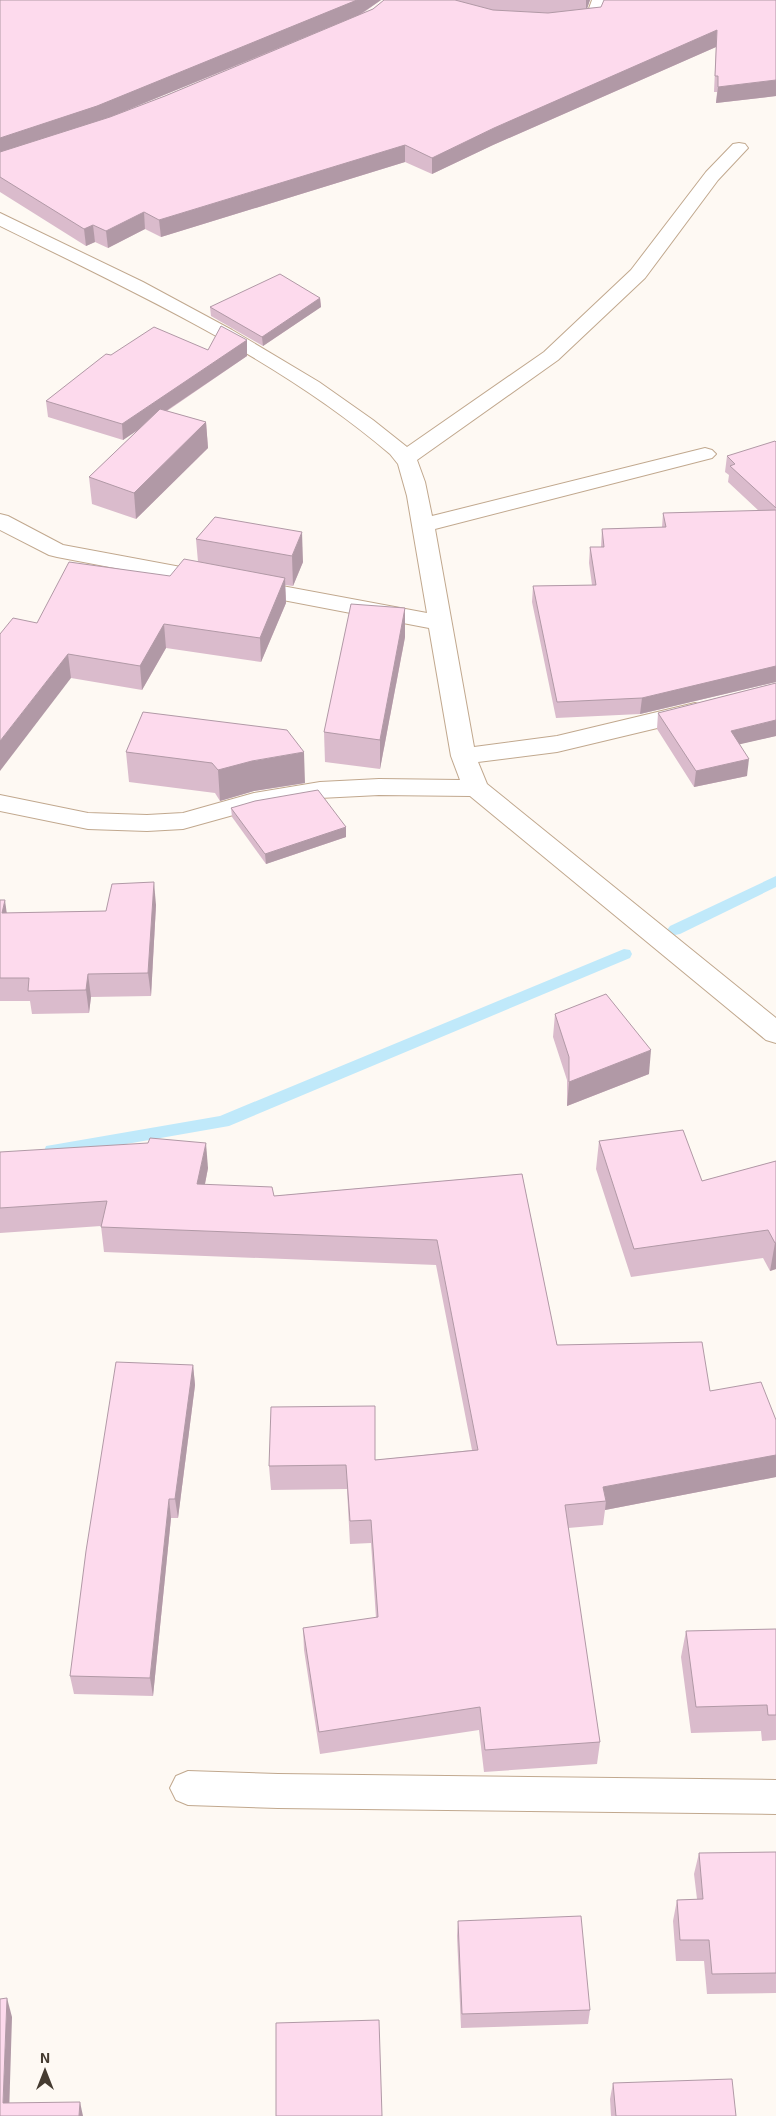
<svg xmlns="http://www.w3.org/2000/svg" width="776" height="2116" viewBox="0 0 776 2116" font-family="'Exo 2',sans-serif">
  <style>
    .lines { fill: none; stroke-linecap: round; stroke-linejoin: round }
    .stream { fill: #c0e9fa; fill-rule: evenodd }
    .minor-casing { stroke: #c1a88e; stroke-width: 2 }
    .minor { fill: #fff; fill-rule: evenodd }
    .wall { fill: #dabbcc; fill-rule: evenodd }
    .shaded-wall { fill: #b199a6 }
    .building { fill: #fddaed; stroke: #b199a6 }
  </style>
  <rect width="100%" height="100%" fill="#fef9f3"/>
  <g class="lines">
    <g class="stream">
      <path d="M776,876V887L680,934L675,935L670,934L667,930L670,926Z"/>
      <path d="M624,949L630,950L632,954L630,958L229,1126L52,1157L46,1156L44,1151L46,1146L52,1145L220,1116Z"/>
    </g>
    <defs>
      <g id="minor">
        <path d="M592,0H608L600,21L567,25L561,23L559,20L561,17L587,14Z"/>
        <path d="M739,143L745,144L748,148L718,180L645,278L558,360L417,460L425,482L432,516L705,448L712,450L716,454L712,458L435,529L474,747L557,736L695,703L703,706L707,711L703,716L695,719L557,752L478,762L487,784L776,1018V1043L766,1040L470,796L379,795L320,798L255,809L183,829L147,831L88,829L0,811V795L88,813L147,815L183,813L254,793L320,782L379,779L460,780L451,756L429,628L57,557L49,555L0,530V514L8,516L63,545L427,613L407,496L398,464L390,454C278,358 132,291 0,226V213L143,282L232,330L319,382L373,420L407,447L544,352L631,270L706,172L733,144Z"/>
        <path d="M188,1771L278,1774L776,1780V1814L278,1808L188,1805L176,1800L170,1788L176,1776Z"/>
      </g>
    </defs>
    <use href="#minor" class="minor-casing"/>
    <use href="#minor" class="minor"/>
  </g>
  <g class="wall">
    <path d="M0,0H381L363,13L373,9L384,0H590L587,8L776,0V96L716,103L717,92H714L716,47L493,145L432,174L405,162L161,237L145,229L108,248L95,242L86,246L0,192ZM263,55L165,96L122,112Z"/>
    <path d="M320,298L321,307L263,346L211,316L210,307Z"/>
    <path d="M247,340V356L167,411L206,422L208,448L136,519L92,504L89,477L138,430L123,440L48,417L46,401L111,355L208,350Z"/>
    <path d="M776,442V682L640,714L556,718L532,602L533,586L592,585L589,563L590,547H601L602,529L662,527L663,513L759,511L728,482L729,475L725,472L727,456Z"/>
    <path d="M215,517L303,562L293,586L285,585L286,603L261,662L166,648L142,690L71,678L37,623L170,576L198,562L196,539Z"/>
    <path d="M405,608V637L380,769L325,762L324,732Z"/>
    <path d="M776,683V736L739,744L747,776L694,787L657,729L658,713Z"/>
    <path d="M143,712L305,783L254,791L220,801L215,793L129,782L126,752Z"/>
    <path d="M231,808L346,827V837L266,864L232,817Z"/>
    <path d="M0,900L7,913L106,911L156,905L151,996L91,997L89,1013L32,1014L30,1001H0Z"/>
    <path d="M555,1014L649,1074L567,1106V1080L553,1037Z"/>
    <path d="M599,1141L702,1181L776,1161V1269L770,1271L763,1258L631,1277L596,1169Z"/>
    <path d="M0,1152L208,1168L205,1184L274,1196L522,1174L557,1345L710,1391L776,1420V1477L605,1510L603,1525L568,1528L600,1742L597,1764L484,1772L479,1730L320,1754L304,1650L303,1628L376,1618L371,1543L350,1544L347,1489L271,1490L269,1466L375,1460L472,1450L436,1265L104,1252L101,1226L0,1233Z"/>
    <path d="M193,1365L195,1385L178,1518H171L153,1696L74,1694L70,1676Z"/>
    <path d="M776,1629V1740L762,1741L761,1731L691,1733L681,1657L686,1631Z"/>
    <path d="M776,1852V1993L707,1994L704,1961H676L673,1921L677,1900L697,1899L694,1874L699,1853Z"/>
    <path d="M458,1921L590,2010L588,2024L461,2028L457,1936Z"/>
    <path d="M613,2083L736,2116H611L610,2099Z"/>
  </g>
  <g class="shaded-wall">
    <path d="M357,0H381L359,15L98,122L0,155V138Z"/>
    <path d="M586,0H590L586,12Z"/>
    <path d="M717,30L716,47L493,145L432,174V158L494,128Z"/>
    <path d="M776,80V96L716,103L718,87Z"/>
    <path d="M405,145V162L161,237L159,220Z"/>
    <path d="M144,212L145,229L108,248L106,231Z"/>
    <path d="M93,225L95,242L86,246L84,229Z"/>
    <path d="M320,298L321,307L263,346L262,337Z"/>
    <path d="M247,340V356L123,440L122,424Z"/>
    <path d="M206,422L208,448L136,519L134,493Z"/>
    <path d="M302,532L303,562L293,586L292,556Z"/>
    <path d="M285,578L286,603L261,662L260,638Z"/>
    <path d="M405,608V637L380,769V740Z"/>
    <path d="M164,624L166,648L142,690L140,666Z"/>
    <path d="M68,654L71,678L0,771V741Z"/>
    <path d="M776,666V682L640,714L642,698Z"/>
    <path d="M776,720V736L728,747L731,731Z"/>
    <path d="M304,752L305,783L254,791L220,801L218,770L252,761Z"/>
    <path d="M749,759L747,776L694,787L696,771Z"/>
    <path d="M346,827V837L266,864L265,854Z"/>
    <path d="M154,882L156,905L151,996L148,973Z"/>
    <path d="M5,900L8,923L2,913Z"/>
    <path d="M88,974L91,997L89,1013L86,990Z"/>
    <path d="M651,1050L649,1074L567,1106L569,1082Z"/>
    <path d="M206,1143L208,1168L200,1209L197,1184Z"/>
    <path d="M775,1243H776V1269L770,1271Z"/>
    <path d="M193,1365L195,1385L178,1518L175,1499Z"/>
    <path d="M776,1455V1477L605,1510L606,1501L603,1487Z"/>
    <path d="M169,1499L171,1518L153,1696L150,1678Z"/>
    <path d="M7,1998L12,2017L9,2116L3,2103Z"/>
    <path d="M80,2102L83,2116H79Z"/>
  </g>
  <g class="building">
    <path d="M0,0H357L97,106L0,138Z"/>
    <path d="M384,0H455L493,10L548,13L601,7L604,0H776V80L718,87V76H715L717,30L494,128L432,158L405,145L159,220L144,212L106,231L93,225L84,229L0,177V152L110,117L165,96L373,9Z"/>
    <path d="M280,274L320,298L262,337L210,307Z"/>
    <path d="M221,326L247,340L122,424L46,401L106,354L111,355L154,327L208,350Z"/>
    <path d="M160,409L206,422L134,493L89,477Z"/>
    <path d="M775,441L776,442V508L730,466L735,464L727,456Z"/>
    <path d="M776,510V666L642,698L557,702L533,586L596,585L590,547H604L602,529L666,527L663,513Z"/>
    <path d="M215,517L302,532L292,556L196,539Z"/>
    <path d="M184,559L285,578L260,638L164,624L140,666L68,654L0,741V634L13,618L37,623L69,562L170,576Z"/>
    <path d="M351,604L405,608L380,740L324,732Z"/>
    <path d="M776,683V720L731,731L749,759L696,771L658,713Z"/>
    <path d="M143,712L287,730L304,752L252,761L218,770L212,763L126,752Z"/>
    <path d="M318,790L346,827L265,854L231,808L255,801Z"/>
    <path d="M154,882L148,973L88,974L86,990L28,991L29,978H0V900H5L2,913L106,911L112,884Z"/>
    <path d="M606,994L651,1050L569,1082V1057L555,1014Z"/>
    <path d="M683,1130L702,1181L776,1161V1243H775L768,1230L634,1249L599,1141Z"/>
    <path d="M150,1138L206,1143L197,1184L272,1187L274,1196L522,1174L557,1345L702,1342L710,1391L761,1382L776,1420V1455L603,1487L606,1501L565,1505L600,1742L485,1750L480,1707L319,1732L303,1628L378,1617L371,1520L350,1521L346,1465L269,1466L271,1407L375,1406V1460L478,1450L437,1240L101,1227L107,1201L0,1208V1152L148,1143Z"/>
    <path d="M116,1362L193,1365L175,1499H169L150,1678L70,1676L86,1551Z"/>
    <path d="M776,1629V1715H768L767,1705L696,1707L686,1631Z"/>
    <path d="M776,1852V1973L712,1974L709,1940H680L677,1900L703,1899L699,1853Z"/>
    <path d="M581,1916L590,2010L462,2014L458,1921Z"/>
    <path d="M7,1998L3,2103L80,2102L79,2116H0V1999Z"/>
    <path d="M379,2020L382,2116H276V2023Z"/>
    <path d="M732,2079L736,2116H616L613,2083Z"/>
  </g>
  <g transform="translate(45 2071)" stroke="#fef9f3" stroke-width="4" paint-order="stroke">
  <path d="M0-4L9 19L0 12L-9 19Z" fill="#453b30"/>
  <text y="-8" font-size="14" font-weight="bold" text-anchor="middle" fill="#453b30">N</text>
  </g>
</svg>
